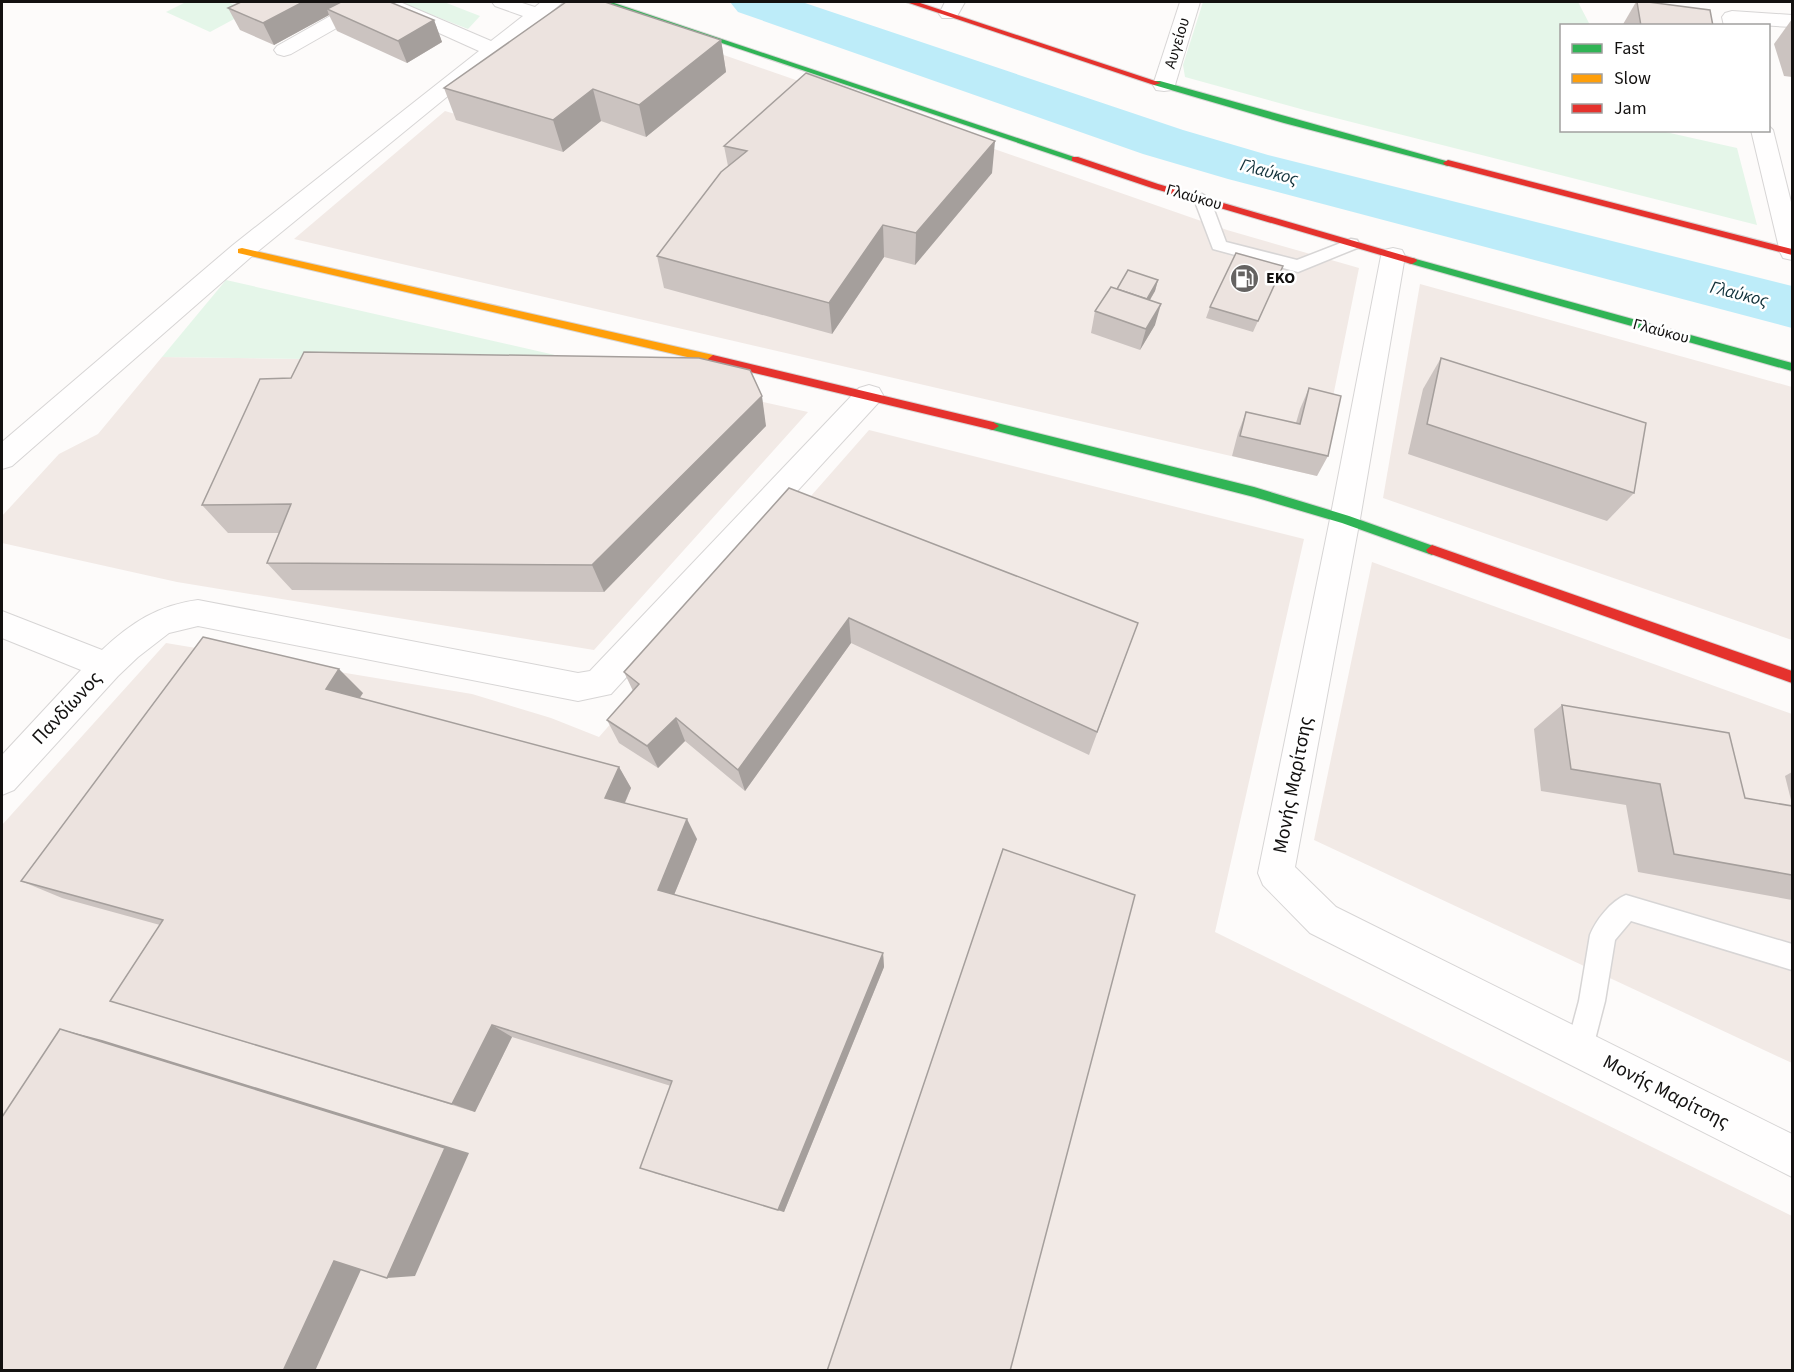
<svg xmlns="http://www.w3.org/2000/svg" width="1794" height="1372" viewBox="0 0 1794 1372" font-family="'Source Sans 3',sans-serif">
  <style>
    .built { fill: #f2eae6 }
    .green { fill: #e5f6e9 }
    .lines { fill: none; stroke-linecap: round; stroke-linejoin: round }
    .river { fill: #bdecf9; fill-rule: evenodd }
    .lane-casing { stroke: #d7d5d5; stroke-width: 3 }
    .street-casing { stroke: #d7d5d5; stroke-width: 2 }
    .fast-casing { stroke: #d7d5d5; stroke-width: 2 }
    .slow-casing { stroke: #d7d5d5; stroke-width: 2 }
    .jam-casing { stroke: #d7d5d5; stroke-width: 2 }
    .lane { fill: #fffefe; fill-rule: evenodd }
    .street { fill: #fffefe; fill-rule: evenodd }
    .fast { fill: #30b455; fill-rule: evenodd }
    .slow { fill: #ff9f0a; fill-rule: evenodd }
    .jam { fill: #e5322d; fill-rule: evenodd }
    .wall { fill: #cbc3c0 }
    .shaded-wall { fill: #a59f9c }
    .building { fill: #ece3df; stroke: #a59f9c; stroke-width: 1.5 }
    .labels { text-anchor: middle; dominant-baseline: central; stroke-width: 5; stroke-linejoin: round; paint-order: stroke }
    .far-street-label { font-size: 16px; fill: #131110; stroke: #fff }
    .far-poi-label { font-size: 16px; font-weight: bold; fill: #131110; stroke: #fff; text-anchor: start }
    .far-water-label { font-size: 18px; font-style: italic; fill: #103039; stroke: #fff }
    .street-label { font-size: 20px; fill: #131110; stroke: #fff }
  </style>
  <rect width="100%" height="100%" fill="#fdfbfa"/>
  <g class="built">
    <path d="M603,13L1227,230L1359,268L1317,476L294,239L445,111L462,116Z"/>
    <path d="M1420,284L1792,387V640L1383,498Z"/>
    <path d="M162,357L590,363L808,412L594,650L177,582L2,543V516L59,454L98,434Z"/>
    <path d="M869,430L1304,539L1215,932L1792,1216V1370H2V825L166,643L472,694L551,718L599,737Z"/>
    <path d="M1372,562L1792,714V1063L1314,840Z"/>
  </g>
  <g class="green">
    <path d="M186,2H227L249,11L210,32L166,12Z"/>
    <path d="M399,2H444L480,16L468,29Z"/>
    <path d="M1203,2H1578L1590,25L1562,26V130L1661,131L1737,148L1757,225L1308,111L1185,77L1183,65Z"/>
    <path d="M226,280L590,363L162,357Z"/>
  </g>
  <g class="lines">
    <path class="river" d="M730,2H802L1183,130L1268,155L1792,286V328L1228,179L1143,154L738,12Z"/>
    <defs>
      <g id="lane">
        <path d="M1202,194L1210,199L1226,242L1297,260L1351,239L1357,240L1359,244L1357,248L1298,272L1213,249L1194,199Z"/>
        <path d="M1626,895L1792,944V970L1631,921L1615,940L1605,1001L1590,1059L1580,1063L1570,1059L1566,1049L1579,1001L1590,935C1596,920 1611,901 1626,895Z"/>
      </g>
      <g id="street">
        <path d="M355,2H400L491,41L523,16L495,6L492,2H519L535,7L541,2H563L251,257L12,466L2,469V442L233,245L479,51L377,5L291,54L284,56L277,54L274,50L277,46Z"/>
        <path d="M945,2H965L956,18H942L939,14Z"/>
        <path d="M1180,2H1200L1175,85L1172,90L1164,91L1156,90L1153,85Z"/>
        <path d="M1732,11L1792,15V27L1744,24L1724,26L1722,17L1725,13Z"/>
        <path d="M1768,125L1773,130L1792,206V260L1783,258L1780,252L1751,130H1768Z"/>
        <path d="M1393,248L1402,250L1405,256L1360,519L1295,867L1336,907L1792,1134V1177L1310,933L1263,885L1258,873L1330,519L1381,256L1384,250Z"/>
        <path d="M869,385L879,388L883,395L879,402L611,694L578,701L198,626L169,633L138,657L118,676L14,790L2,795V755L81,670L2,638V611L102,650C131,623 158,605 198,600L578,673L590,671L859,388Z"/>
      </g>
      <g id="fast">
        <path d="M600,2H611L1080,159L1072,161Z"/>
        <path d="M1154,81H1160L1453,163L1448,166L1284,123L1154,85Z"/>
        <path d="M1412,258L1792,363V371L1408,263L1407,261Z"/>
        <path d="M993,422L1254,487L1349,516L1436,547L1438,550L1432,555L1342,523L1254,497L989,429L987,426Z"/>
      </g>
      <path id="slow" d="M242,248L713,355L718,359L713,363L238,253V249Z"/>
      <g id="jam">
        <path d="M906,2H917L1161,83L1154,85Z"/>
        <path d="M1072,157H1078L1158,184L1416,259L1417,261L1412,264L1408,263L1152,188L1072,161Z"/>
        <path d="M1448,160L1792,249V255L1445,165L1443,163Z"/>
        <path d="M713,355L993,422L999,426L993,430L709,362L708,359Z"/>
        <path d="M1432,545L1792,671V683L1428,553L1426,550Z"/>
      </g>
    </defs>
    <use href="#lane" class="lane-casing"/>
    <use href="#street" class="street-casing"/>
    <use href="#fast" class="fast-casing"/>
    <use href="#slow" class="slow-casing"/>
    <use href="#jam" class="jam-casing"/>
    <use href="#lane" class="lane"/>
    <use href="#street" class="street"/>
    <use href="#fast" class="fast"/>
    <use href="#slow" class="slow"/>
    <use href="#jam" class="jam"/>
  </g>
  <g class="wall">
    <path d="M241,2L434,20L442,42L407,63L337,31L329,15L274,45L240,30L228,8Z"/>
    <path d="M1636,2H1648L1713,26H1622Z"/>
    <path d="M1792,19V77L1784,76L1774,44Z"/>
    <path d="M721,40L726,72L646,137L601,121L563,152L456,120L444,88Z"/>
    <path d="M724,146L992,173L915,265L884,257L832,334L664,288L657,256L728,166Z"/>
    <path d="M1283,266L1253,332L1206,318L1210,307Z"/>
    <path d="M1158,280L1155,291L1150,300L1155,325L1140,350L1091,333L1095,311Z"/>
    <path d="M1441,358L1634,493L1607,521L1408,454L1423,389Z"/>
    <path d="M1309,388L1328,456L1317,476L1232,456L1238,433L1246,412L1296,423L1300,409Z"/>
    <path d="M766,426L604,592L292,590L267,563L280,533H228L202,505Z"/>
    <path d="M789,488L1138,623L1089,755L851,643L745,791L685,741L658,768L619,743L607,720L633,691L624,672Z"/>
    <path d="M363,693L359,698L619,767L631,788L625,803L697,839L674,895L883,953L884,967L784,1212L654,1173L671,1086L512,1037L475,1112L110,1001L160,925L62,898L21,881Z"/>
    <path d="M1562,705L1745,798L1792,806V900L1638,872L1626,805L1541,791L1534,729Z"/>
    <path d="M1792,772V804L1785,776Z"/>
  </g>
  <g class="shaded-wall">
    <path d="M303,2H341L327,9L329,15L274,45L263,23Z"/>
    <path d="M434,20L442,42L407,63L398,41Z"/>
    <path d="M721,40L726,72L646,137L639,105Z"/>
    <path d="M593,89L601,121L563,152L553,120Z"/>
    <path d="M995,141L992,173L915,265L916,233Z"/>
    <path d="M883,225L884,257L832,334L829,303Z"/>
    <path d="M1158,280L1155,291L1144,310L1147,299Z"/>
    <path d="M1161,304L1155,325L1140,350L1146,329Z"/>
    <path d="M762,396L766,426L604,592L592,565Z"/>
    <path d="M849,618L851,643L745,791L738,770Z"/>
    <path d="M339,669L363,693L350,713L326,689Z"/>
    <path d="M676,718L685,741L658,768L647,746Z"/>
    <path d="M619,767L631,788L618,818L605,798Z"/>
    <path d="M687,819L697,839L669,907L658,890Z"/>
    <path d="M883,953L884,967L784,1212L778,1210Z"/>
    <path d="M492,1025L512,1037L475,1112L452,1104Z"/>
    <path d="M60,1029L102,1040L469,1153L415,1276L387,1278Z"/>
    <path d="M334,1261H365L315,1371H283Z"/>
  </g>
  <g class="building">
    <path d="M241,2H303L263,23L228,8Z"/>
    <path d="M341,2H390L434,20L398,41L327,9Z"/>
    <path d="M566,2H605L721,40L639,105L593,89L553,120L444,88Z"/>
    <path d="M1637,2H1648L1710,10L1713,26H1641Z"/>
    <path d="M806,73L995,141L916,233L883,225L829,303L657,256L721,172L747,151L724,146Z"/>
    <path d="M1236,253L1283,266L1258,321L1210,307Z"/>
    <path d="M1128,270L1158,280L1147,299L1117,289Z"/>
    <path d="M1111,287L1161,304L1146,329L1095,311Z"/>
    <path d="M304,352L699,358L750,370L762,396L592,565L267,563L291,504L202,505L260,379L291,378Z"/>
    <path d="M1441,358L1646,423L1634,493L1427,424Z"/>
    <path d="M1309,388L1341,396L1328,456L1240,436L1246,412L1300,424Z"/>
    <path d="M789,488L1138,623L1097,732L849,618L738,770L676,718L647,746L607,720L639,684L624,672Z"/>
    <path d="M203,637L339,669L326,689L619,767L605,798L687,819L658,890L883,953L778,1210L640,1168L672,1081L492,1025L452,1104L110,1001L163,920L21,881Z"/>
    <path d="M1562,705L1729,733L1745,798L1792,806V875L1674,854L1660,784L1571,769Z"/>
    <path d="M1003,849L1135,895L1010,1371H827Z"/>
    <path d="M60,1029L445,1148L387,1278L334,1261L283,1371H2V1117Z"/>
  </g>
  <defs>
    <symbol id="fuel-disc" viewBox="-11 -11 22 22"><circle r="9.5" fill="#656362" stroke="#fff"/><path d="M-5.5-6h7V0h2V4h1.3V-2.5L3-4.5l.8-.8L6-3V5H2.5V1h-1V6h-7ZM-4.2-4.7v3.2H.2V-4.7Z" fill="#fff"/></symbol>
  </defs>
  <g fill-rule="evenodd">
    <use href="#fuel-disc" x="1228" y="262" width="33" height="33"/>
  </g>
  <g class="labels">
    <g class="far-street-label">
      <text transform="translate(1177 43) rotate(-73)">Αυγείου</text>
      <text transform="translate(1194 197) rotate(16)">Γλαύκου</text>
      <text transform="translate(1661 331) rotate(15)">Γλαύκου</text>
    </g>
    <g class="far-poi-label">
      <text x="1266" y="278">EKO</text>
    </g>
    <g class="far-water-label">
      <text transform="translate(1269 172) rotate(15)">Γλαύκος</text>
      <text transform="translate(1739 294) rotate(14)">Γλαύκος</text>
    </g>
    <g class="street-label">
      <text transform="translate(67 708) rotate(-47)">Πανδίωνος</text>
      <text transform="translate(1293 785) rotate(-79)">Μονής Μαρίτσης</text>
      <text transform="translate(1666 1092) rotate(27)">Μονής Μαρίτσης</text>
    </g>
  </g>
  <rect width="1794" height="1372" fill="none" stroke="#131110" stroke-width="6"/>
  <rect x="1560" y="24" width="210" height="108" fill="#ffffff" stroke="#a1a09f" stroke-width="1.5"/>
  <rect x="1572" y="44" width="30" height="9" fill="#30b455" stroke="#a1a09f" stroke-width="1.5"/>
  <text x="1614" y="54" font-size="18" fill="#131110">Fast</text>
  <rect x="1572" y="74" width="30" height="9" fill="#ff9f0a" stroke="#a1a09f" stroke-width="1.5"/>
  <text x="1614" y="84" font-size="18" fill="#131110">Slow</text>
  <rect x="1572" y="104" width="30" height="9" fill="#e5322d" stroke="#a1a09f" stroke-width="1.5"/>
  <text x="1614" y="114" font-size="18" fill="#131110">Jam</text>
</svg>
